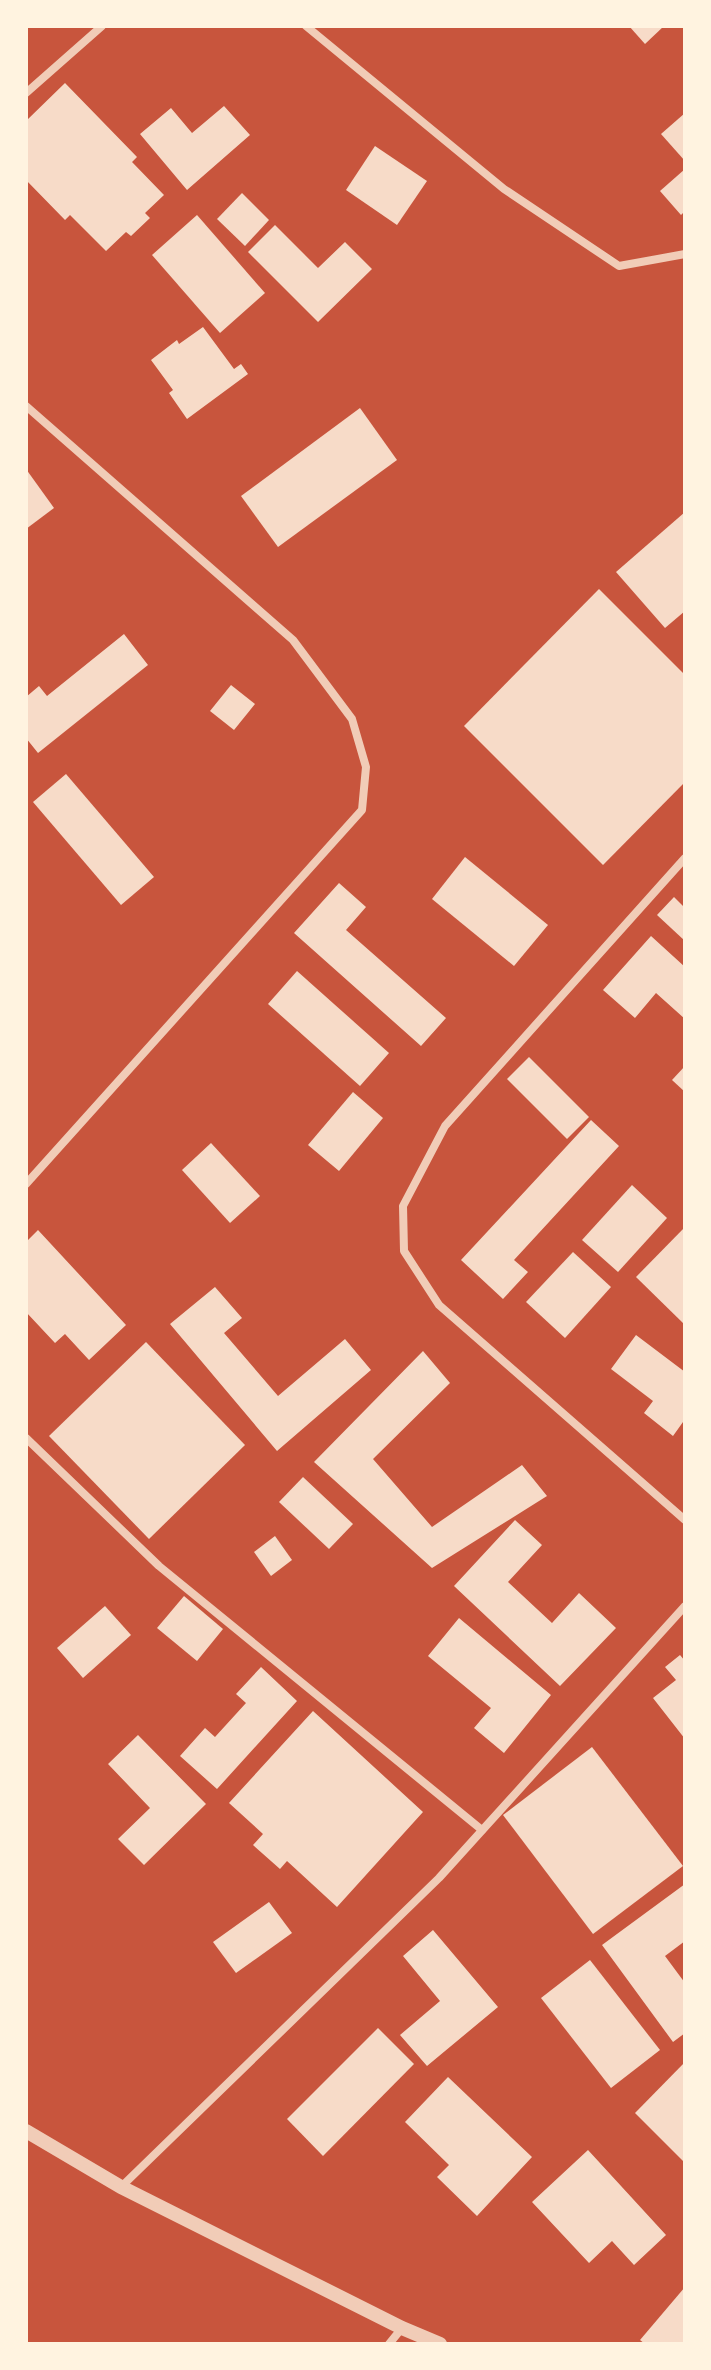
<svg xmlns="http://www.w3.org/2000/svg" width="711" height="2370" viewBox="0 0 711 2370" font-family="'PT Sans',sans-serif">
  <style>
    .building { fill: #f7dbc8 }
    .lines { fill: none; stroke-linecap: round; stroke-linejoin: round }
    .minor { stroke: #f1ccb7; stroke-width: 8 }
    .tertiary { stroke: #f1ccb7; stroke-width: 14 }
  </style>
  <rect width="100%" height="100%" fill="#c8553d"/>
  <g class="building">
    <path d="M629,26H664L645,44Z"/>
    <path d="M65,83L137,157L132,162L164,195L145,213L150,218L131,236L126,232L106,251L70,215L65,220L26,180V121Z"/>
    <path d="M224,106L250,135L187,190L140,134L171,108L192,133Z"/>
    <path d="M685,113V161L661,134Z"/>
    <path d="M375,146L427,181L397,225L346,190Z"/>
    <path d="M685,169V211L681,215L660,191Z"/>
    <path d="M242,193L269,220L245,246L217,219Z"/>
    <path d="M197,215L265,293L220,333L152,255Z"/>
    <path d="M275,225L318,268L345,242L372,269L318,322L248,252Z"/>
    <path d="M203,327L234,369L241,364L248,374L187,419L169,393L173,390L151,360L177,340L179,344Z"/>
    <path d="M360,408L397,460L278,547L241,496Z"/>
    <path d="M26,469L54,508L26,529Z"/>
    <path d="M685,512V611L665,628L616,572Z"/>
    <path d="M599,589L685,675V782L603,865L464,726Z"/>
    <path d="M124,634L148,665L38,753L26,738V697L39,686L47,696Z"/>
    <path d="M231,685L255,704L234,730L210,711Z"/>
    <path d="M66,774L154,877L121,905L33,802Z"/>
    <path d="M465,857L548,925L514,966L432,899Z"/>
    <path d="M339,883L366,907L346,930L446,1018L421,1046L294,933Z"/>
    <path d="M674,897L685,908V941L657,915Z"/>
    <path d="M651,936L685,967V1019L656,993L635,1018L603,990Z"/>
    <path d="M297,971L389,1053L360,1086L268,1004Z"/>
    <path d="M529,1057L589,1117L567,1139L507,1079Z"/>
    <path d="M685,1066V1092L672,1080Z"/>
    <path d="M353,1092L383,1118L339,1171L308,1145Z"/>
    <path d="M591,1120L619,1146L514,1260L528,1272L503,1299L461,1260Z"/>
    <path d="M211,1143L260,1196L230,1223L182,1170Z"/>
    <path d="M632,1185L667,1218L618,1272L582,1240Z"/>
    <path d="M685,1227V1325L636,1277Z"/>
    <path d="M38,1230L126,1325L89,1360L65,1334L55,1343L26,1312V1242Z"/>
    <path d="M573,1252L611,1287L565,1338L526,1302Z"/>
    <path d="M215,1287L242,1318L224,1333L278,1396L345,1339L371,1370L277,1451L170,1324Z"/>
    <path d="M636,1335L685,1372V1424L683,1422L673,1436L644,1413L653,1401L611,1369Z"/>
    <path d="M146,1342L245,1445L149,1539L49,1436Z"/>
    <path d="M423,1351L450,1383L373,1459L432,1527L522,1465L547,1496L432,1568L314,1462Z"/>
    <path d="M303,1477L353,1524L329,1549L279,1502Z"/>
    <path d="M515,1520L542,1545L508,1582L552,1623L579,1593L616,1628L560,1686L454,1586Z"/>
    <path d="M275,1536L292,1560L271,1576L254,1552Z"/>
    <path d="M184,1596L223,1629L197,1661L157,1628Z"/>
    <path d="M105,1606L131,1635L83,1678L57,1648Z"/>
    <path d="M459,1618L551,1695L504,1753L474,1728L491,1708L428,1656Z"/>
    <path d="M680,1655L685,1661V1739L653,1698L676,1680L665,1667Z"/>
    <path d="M261,1667L297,1701L217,1789L180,1756L205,1728L215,1737L246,1703L236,1694Z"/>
    <path d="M313,1711L423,1812L337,1907L287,1861L280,1869L253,1845L263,1834L229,1803Z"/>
    <path d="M138,1735L206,1804L144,1865L118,1839L150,1808L108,1764Z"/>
    <path d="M592,1747L683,1866L593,1934L503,1815Z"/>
    <path d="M685,1884V1941L665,1956L685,1983V2033L673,2042L602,1945Z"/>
    <path d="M269,1902L292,1933L236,1973L213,1942Z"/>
    <path d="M433,1930L498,2007L427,2066L400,2035L440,2001L403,1956Z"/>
    <path d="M590,1960L660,2050L611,2088L541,1998Z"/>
    <path d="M378,2028L414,2064L323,2156L287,2119Z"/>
    <path d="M685,2062V2163L635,2113Z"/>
    <path d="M448,2077L532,2157L477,2216L437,2177L449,2165L405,2122Z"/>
    <path d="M588,2150L666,2235L634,2265L612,2241L589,2263L532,2202Z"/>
    <path d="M685,2287V2344H645L640,2340Z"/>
  </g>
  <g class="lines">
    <g class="minor">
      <path d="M306,26L504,189L619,266L685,254"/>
      <path d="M26,93L102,26"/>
      <path d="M26,406L293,640L352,719L366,767L362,810L26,1184"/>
      <path d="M685,858L445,1126L403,1206L404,1251L439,1305L685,1520"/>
      <path d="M26,1438L159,1566L482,1830"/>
      <path d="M121,2187L439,1878L685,1606"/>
      <path d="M389,2344L402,2328"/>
    </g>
    <path class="tertiary" d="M26,2131L121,2187L402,2328L440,2344"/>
  </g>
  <rect width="711" height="2370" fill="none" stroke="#fff3e0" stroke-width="56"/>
</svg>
